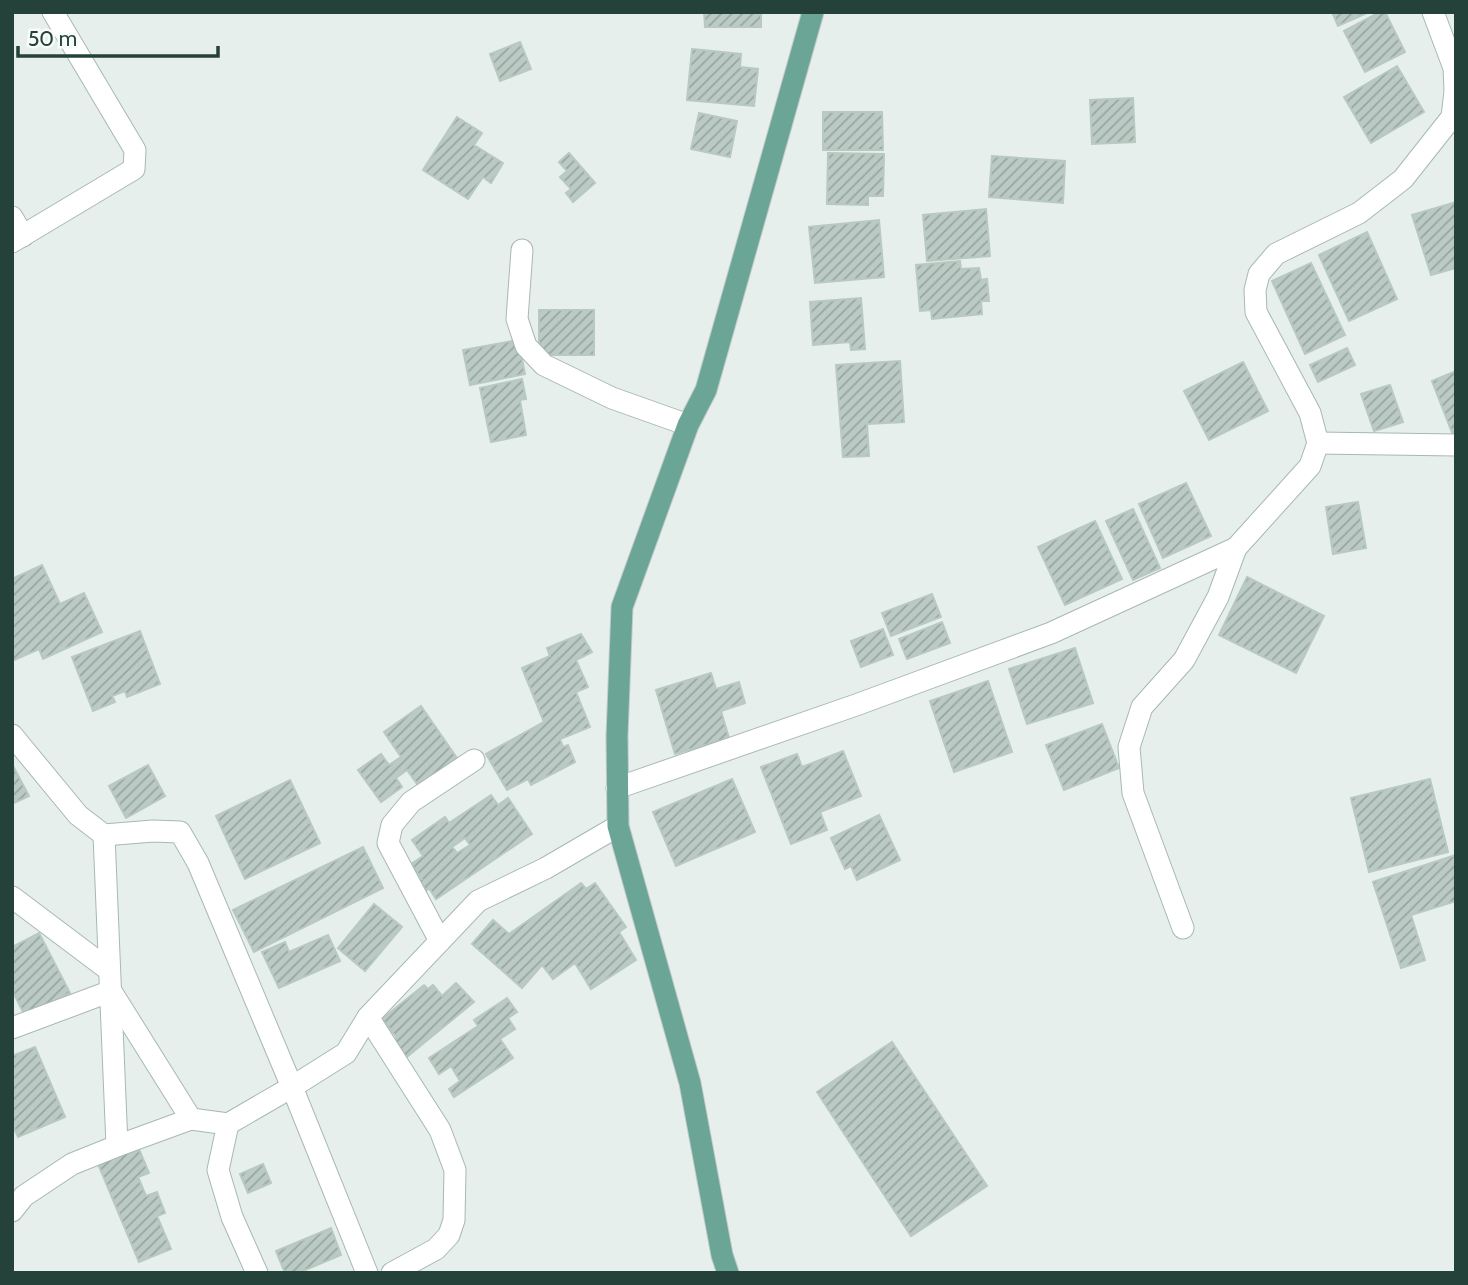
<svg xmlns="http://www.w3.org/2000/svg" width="1468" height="1285" viewBox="0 0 1468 1285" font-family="Cabin,sans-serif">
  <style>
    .building { fill: url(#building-hatch); stroke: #b8c9c2; stroke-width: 2; fill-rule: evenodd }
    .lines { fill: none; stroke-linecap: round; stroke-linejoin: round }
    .minor-casing { stroke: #a8b8b2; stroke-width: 23 }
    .primary-casing { stroke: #c2cac8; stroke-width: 23 }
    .minor { stroke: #fff; stroke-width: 21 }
    .primary { stroke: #6aa596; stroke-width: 21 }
  </style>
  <defs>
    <pattern id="building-hatch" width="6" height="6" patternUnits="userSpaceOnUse" patternTransform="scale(1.75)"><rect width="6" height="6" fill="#bbcac4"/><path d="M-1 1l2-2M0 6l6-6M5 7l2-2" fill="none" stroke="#98a6a0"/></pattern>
  </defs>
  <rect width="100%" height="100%" fill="#e6efeb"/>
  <g class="building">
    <path d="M704,12H761V27H705Z"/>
    <path d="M1332,12H1369L1338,26Z"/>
    <path d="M1380,12H1385L1405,52L1365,72L1344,31Z"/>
    <path d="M520,42L531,69L500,81L490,54Z"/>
    <path d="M692,49L741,54L740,67L758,69L754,106L687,100Z"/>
    <path d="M1397,66L1424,112L1371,143L1344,97Z"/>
    <path d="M1133,98L1135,142L1092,144L1090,100Z"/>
    <path d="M823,112H882L883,150H823Z"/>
    <path d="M699,113L737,121L730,157L691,149Z"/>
    <path d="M457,117L482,133L474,145L503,163L491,183L483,177L468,199L423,170Z"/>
    <path d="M569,153L595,183L573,202L566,193L571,189L560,177L567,171L559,162Z"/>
    <path d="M828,153L884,154L883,196H868V205L827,204Z"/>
    <path d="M992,156L1065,161L1063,203L989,197Z"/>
    <path d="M1456,202V268L1431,275L1412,215Z"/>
    <path d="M986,209L990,256L927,261L923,215Z"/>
    <path d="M879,220L884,277L815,283L809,227Z"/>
    <path d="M1367,232L1397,299L1349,321L1319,255Z"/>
    <path d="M960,261L961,269L979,268L981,280L987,279L989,301H981L982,314L932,319L931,310L920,311L916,265Z"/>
    <path d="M1311,263L1345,335L1305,354L1272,281Z"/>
    <path d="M861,298L865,349L851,350L850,342L813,345L810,302Z"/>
    <rect x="539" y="310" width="55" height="45"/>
    <path d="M518,340L525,374L470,385L463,350Z"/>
    <path d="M1347,348L1355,365L1318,382L1310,365Z"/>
    <path d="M900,361L904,422L867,424L869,456L843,457L836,365Z"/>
    <path d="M1243,362L1268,411L1209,440L1184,391Z"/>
    <path d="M1456,371V434L1453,435L1432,381Z"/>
    <path d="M522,379L526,399L520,400L526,435L491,442L480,388Z"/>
    <path d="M1390,385L1403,422L1374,431L1361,394Z"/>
    <path d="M1186,483L1211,536L1163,558L1139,504Z"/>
    <path d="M1358,502L1366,548L1333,554L1326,507Z"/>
    <path d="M1133,509L1160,568L1133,580L1106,521Z"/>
    <path d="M1095,521L1122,579L1065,605L1038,547Z"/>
    <path d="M42,565L60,604L84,593L102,632L43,659L39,649L12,661V579Z"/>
    <path d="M1247,577L1324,616L1296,673L1219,635Z"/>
    <path d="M932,594L941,617L891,636L882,613Z"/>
    <path d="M942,622L950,643L907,659L899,639Z"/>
    <path d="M883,629L893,655L861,667L851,641Z"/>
    <path d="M140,631L160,684L127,697L125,691L112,696L115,702L93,711L72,657Z"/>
    <path d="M581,634L592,652L576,660L588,687L576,692L590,727L560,739L563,747L568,745L575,762L531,785L528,779L507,790L486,754L544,722L522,668L550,656L547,648Z"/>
    <path d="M1075,648L1093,703L1027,724L1009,669Z"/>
    <path d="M711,673L716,689L739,682L745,703L721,711L729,738L675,754L656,690Z"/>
    <path d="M988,681L1012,752L954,772L930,701Z"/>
    <path d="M421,706L459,761L420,788L407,770L396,778L402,787L381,802L358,770L381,754L389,765L401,757L384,732Z"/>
    <path d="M1102,724L1119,768L1064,790L1046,745Z"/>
    <path d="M843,751L861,796L820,812L827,830L791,844L761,767L797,754L802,767Z"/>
    <path d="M12,764L29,796L12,804Z"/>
    <path d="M148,765L165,796L126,818L109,786Z"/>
    <path d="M732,779L755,832L676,866L653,812Z"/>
    <path d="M1430,779L1448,852L1369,872L1351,798Z"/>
    <path d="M290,780L320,843L245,879L216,816Z"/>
    <path d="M491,795L498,805L508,798L532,834L436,899L429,888L426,891L419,880L422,879L411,864L423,856L412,840L445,817L449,823ZM465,838L470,845L457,853L452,847Z"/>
    <path d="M879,815L900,860L857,880L851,866L845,869L831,838Z"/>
    <path d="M363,847L383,888L254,952L233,910Z"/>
    <path d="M1456,855V901L1411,915L1425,960L1401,968L1373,882Z"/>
    <path d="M581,883L586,889L595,883L626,927L619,932L636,960L591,989L575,963L553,979L542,965L522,988L472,944L493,920L509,934Z"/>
    <path d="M374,904L402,927L365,971L338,948Z"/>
    <path d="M39,933L70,993L25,1016L12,990V947Z"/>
    <path d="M328,935L340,961L279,988L262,952L285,942L289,952Z"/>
    <path d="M456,983L474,1002L403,1060L390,1044L397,1038L382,1019L424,985L428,989L433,985L442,996Z"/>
    <path d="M507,998L517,1012L508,1018L515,1029L500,1039L513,1058L454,1097L449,1089L460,1081L451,1066L439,1074L429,1058L478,1026L474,1020Z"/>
    <path d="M892,1042L987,1186L911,1236L817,1092Z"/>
    <path d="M35,1047L65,1117L18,1137L12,1124V1056Z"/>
    <path d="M138,1147L149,1173L138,1177L146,1196L157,1192L165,1213L157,1216L171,1249L139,1262L98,1164Z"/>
    <path d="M263,1164L271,1183L248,1193L240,1174Z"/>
    <path d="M331,1228L341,1255L298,1273H285L276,1251Z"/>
  </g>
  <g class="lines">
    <defs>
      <g id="minor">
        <path d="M12,217L23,236"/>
        <path d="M12,242L134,169L135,150L53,12"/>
        <path d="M522,250L517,319L526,346L544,365L612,398L688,425"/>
        <path d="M1318,443L1456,445"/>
        <path d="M12,735L78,815L104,835L153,831L180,832L198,863L292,1087L367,1273"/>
        <path d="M617,788L856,705L1051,633L1236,548"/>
        <path d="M104,835L117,1146"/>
        <path d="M12,897L109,970"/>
        <path d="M1183,928L1133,793L1129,747L1142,707L1184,660L1218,597L1236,548L1310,466L1318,443L1310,413L1256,312L1255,290L1259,274L1276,254L1359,213L1403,179L1452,117L1455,91L1454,68L1433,12"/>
        <path d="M440,941L388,843L392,825L411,802L474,760"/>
        <path d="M368,1017L440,1130L455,1170L454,1220L449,1235L436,1249L392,1273"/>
        <path d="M12,1028L111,991L191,1119"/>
        <path d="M12,1211L24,1196L72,1164L117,1146L191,1119L228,1124"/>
        <path d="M257,1273L232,1217L218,1170L228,1124L292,1087L346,1053L368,1017L478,901L546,868L618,826"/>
      </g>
      <path id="primary" d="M728,1273L722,1255L690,1083L618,826L617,736L622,607L688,425L706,390L813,12"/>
    </defs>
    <use href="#minor" class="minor-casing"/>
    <use href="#primary" class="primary-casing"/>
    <use href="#minor" class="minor"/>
    <use href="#primary" class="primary"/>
  </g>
  <rect width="1468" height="1285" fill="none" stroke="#24423a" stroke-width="28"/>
  <path d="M18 46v10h200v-10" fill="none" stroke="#24423a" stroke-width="3.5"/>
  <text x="28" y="46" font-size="21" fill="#24423a" stroke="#f7fbf9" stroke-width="5" paint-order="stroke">50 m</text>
</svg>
